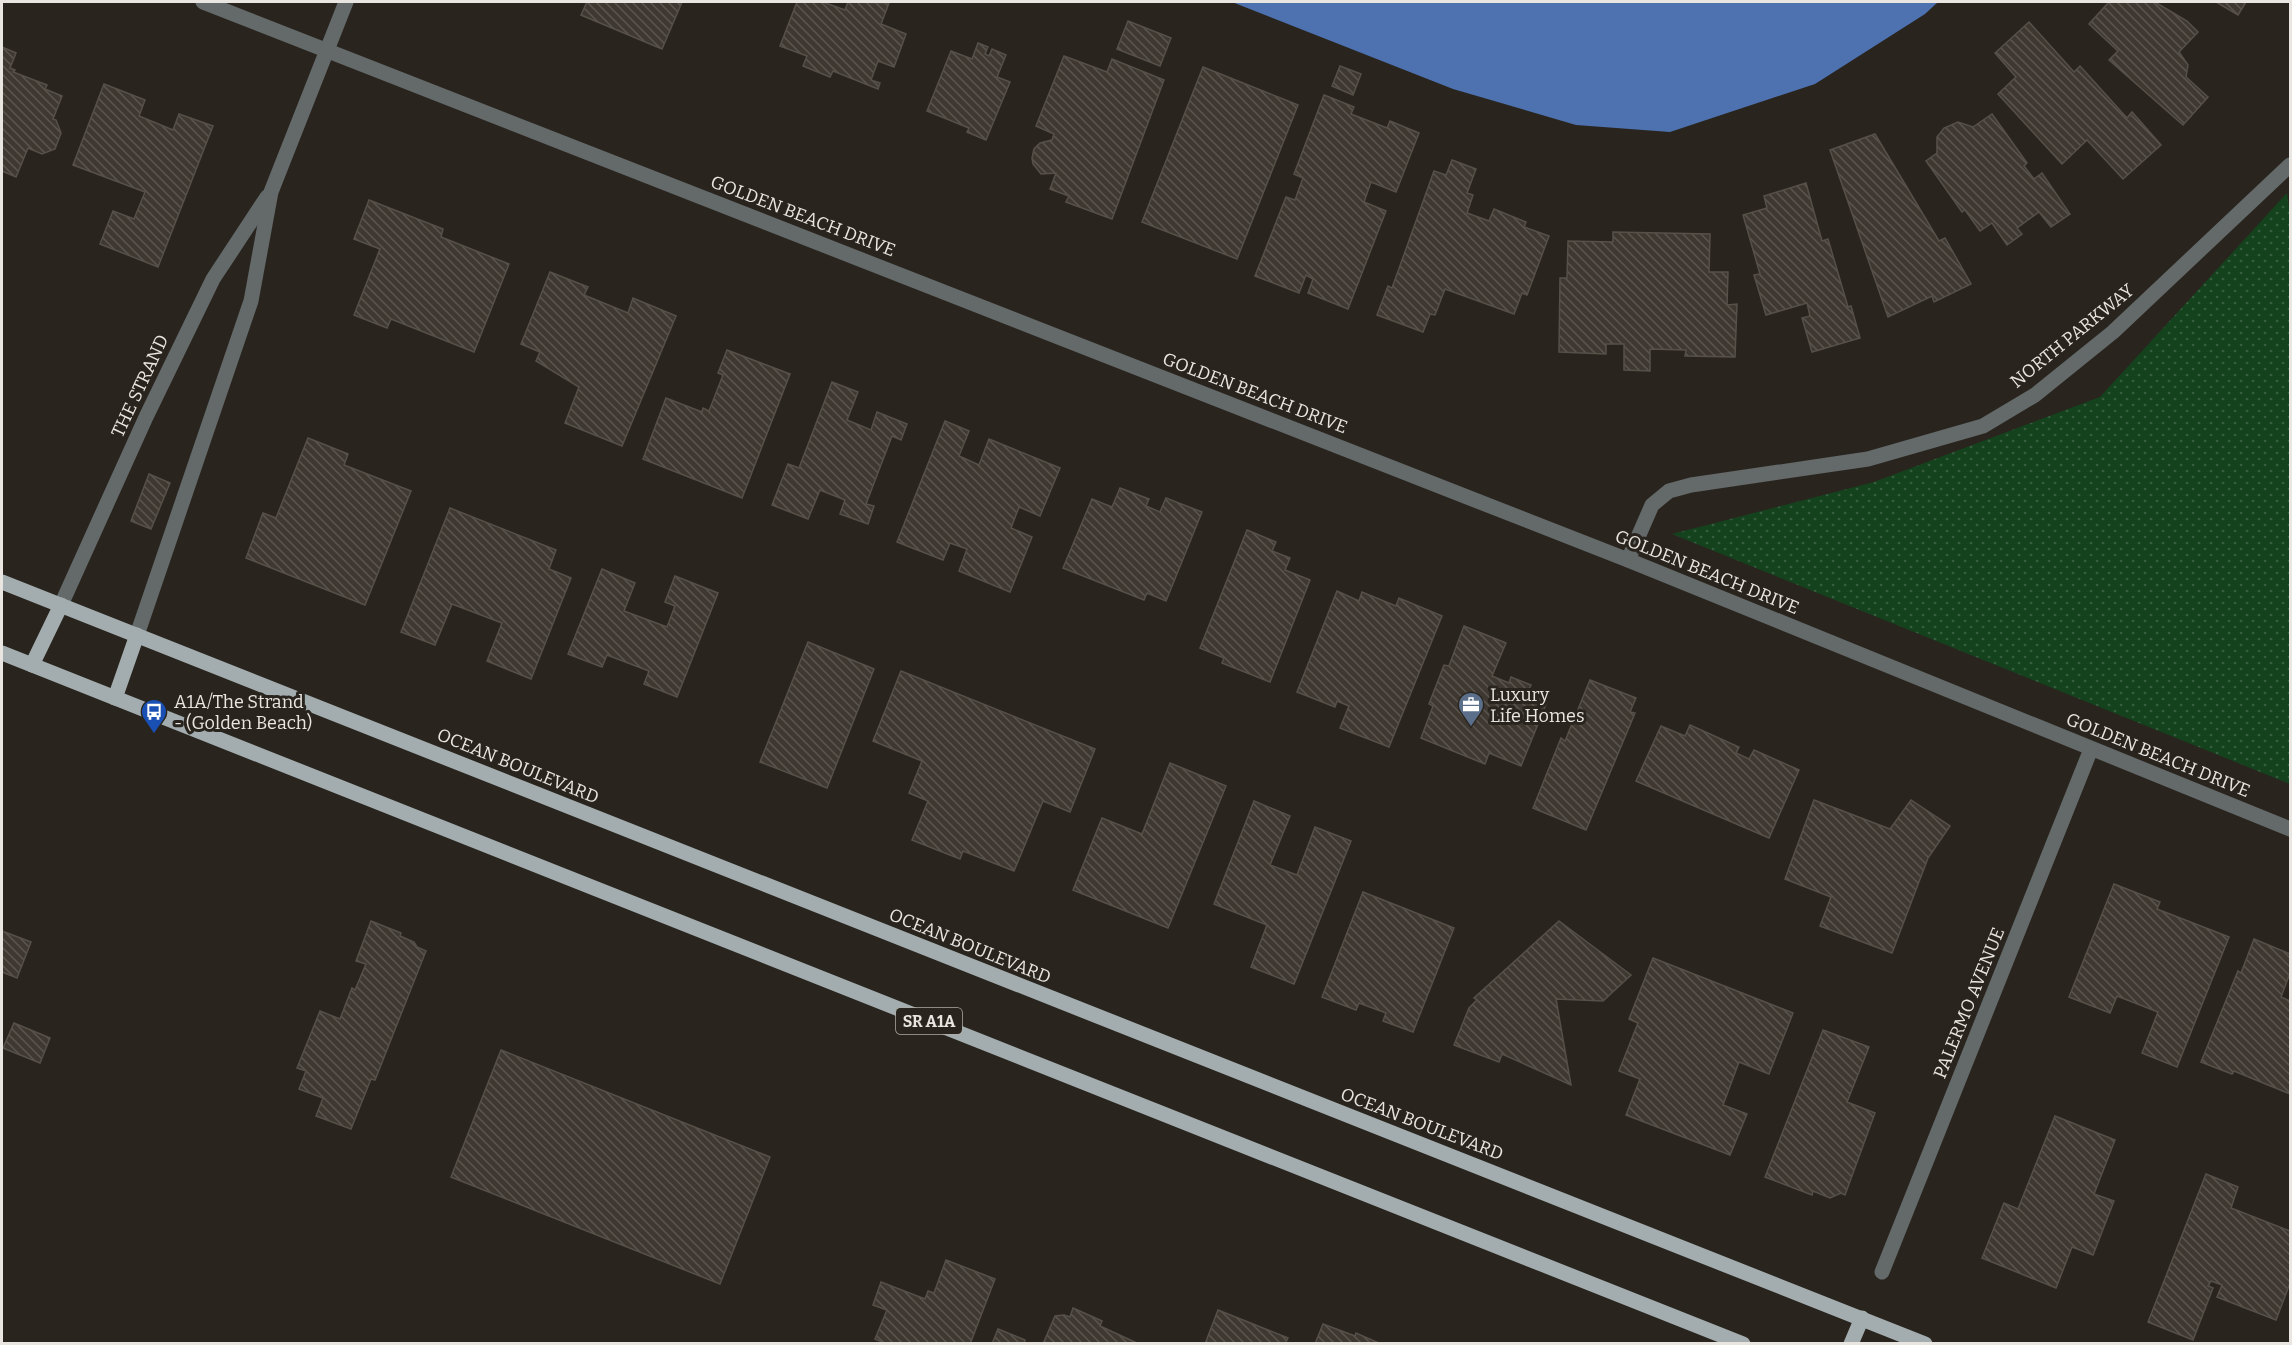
<svg xmlns="http://www.w3.org/2000/svg" width="2292" height="1345" viewBox="0 0 2292 1345" font-family="Bitter,serif">
  <style>
    .grass { fill: url(#grass-dots) }
    .water { fill: #4e71af }
    .building { fill: url(#building-back-hatch); stroke: #565049; stroke-width: 1.5 }
    .lines { fill: none; stroke-linecap: round; stroke-linejoin: round }
    .minor { stroke: #64696a; stroke-width: 15 }
    .primary { stroke: #a3adaf; stroke-width: 15 }
    .labels { text-anchor: middle; dominant-baseline: central; stroke-width: 6; stroke-linejoin: round; paint-order: stroke }
    .shield { fill: #29251e; stroke: #afaca7; stroke-width: 1.5 }
    .shield-label { font-size: 16px; font-weight: bold; fill: #e9e6e2 }
    .street-label { font-size: 18px; fill: #e9e6e2; stroke: #29251e }
    .poi-label { font-size: 18px; fill: #e9e6e2; stroke: #29251e; text-anchor: start }
  </style>
  <defs>
    <pattern id="grass-dots" width="8" height="8" patternUnits="userSpaceOnUse" patternTransform="scale(1.5)"><rect width="8" height="8" fill="#13421d"/><path d="M2 2h.1M6 6h.1" fill="none" stroke="#355d3e" stroke-width="1.8" stroke-linecap="round"/></pattern>
    <pattern id="building-back-hatch" width="6" height="6" patternUnits="userSpaceOnUse" patternTransform="scale(1.5)"><rect width="6" height="6" fill="#3e3831"/><path d="M-1 5l2 2M0 0l6 6M5-1l2 2" fill="none" stroke="#5a554f"/></pattern>
  </defs>
  <rect width="100%" height="100%" fill="#29251e"/>
  <path class="grass" d="M2287,193L2290,214V784L1672,534L1874,482L2100,397Z"/>
  <path class="water" d="M1232,2H1938L1925,14L1815,84L1670,132L1576,125L1453,89Z"/>
  <g class="building">
    <path d="M587,2H682L662,49L581,15Z"/>
    <path d="M797,2H823L845,10L848,2L889,3L881,24L906,34L894,67L878,61L871,80L880,83L878,89L833,71L830,77L803,66L807,56L780,46Z"/>
    <path d="M2109,2H2155L2187,21L2198,32L2179,52L2188,65L2186,77L2208,97L2183,125L2109,60L2118,51L2089,24Z"/>
    <path d="M2216,2H2246L2238,15Z"/>
    <path d="M1128,21L1171,38L1160,66L1117,49Z"/>
    <path d="M2029,22L2074,72L2080,66L2127,118L2132,112L2161,145L2123,179L2087,140L2062,164L1998,94L2016,77L1995,53Z"/>
    <path d="M978,43L988,47L985,54L989,56L992,49L1006,55L997,77L1010,82L986,140L967,132L969,128L927,111L951,51L972,59Z"/>
    <path d="M2,47L16,53L10,68L15,70L13,72L47,85L45,89L62,96L53,119L56,120L61,133L55,149L42,154L28,148L16,177L2,171Z"/>
    <path d="M1064,56L1107,72L1112,59L1164,80L1112,219L1066,202L1069,196L1050,189L1056,173L1041,174L1033,164L1032,158L1034,149L1040,143L1052,140L1054,134L1036,126Z"/>
    <path d="M1340,66L1361,74L1353,95L1332,86Z"/>
    <path d="M1203,67L1298,105L1237,259L1142,222Z"/>
    <path d="M104,84L145,100L139,116L173,130L179,114L213,126L158,267L100,244L113,211L134,219L145,192L73,165Z"/>
    <path d="M1324,95L1354,107L1351,114L1387,128L1390,121L1419,133L1396,192L1371,182L1364,202L1386,211L1348,309L1308,293L1313,279L1306,275L1299,293L1255,276L1286,197L1295,200L1303,178L1294,174Z"/>
    <path d="M1992,114L2027,163L2024,166L2034,179L2042,173L2070,214L2051,227L2039,212L2017,228L2022,234L2007,245L1992,223L1980,231L1965,210L1962,212L1926,161L1937,153V137L1944,128L1958,122L1973,127Z"/>
    <path d="M1875,134L1939,241L1945,238L1971,284L1934,302L1932,296L1888,317L1830,150Z"/>
    <path d="M1452,160L1476,169L1467,193L1473,195L1467,213L1489,221L1494,209L1526,222L1524,227L1549,236L1527,295L1522,293L1514,314L1445,289L1435,315L1430,314L1423,332L1377,315L1388,286L1392,288L1434,171L1446,175Z"/>
    <path d="M1806,183L1822,241L1828,239L1848,307L1851,306L1860,338L1812,352L1802,318L1810,316L1807,303L1766,315L1754,275L1760,274L1743,215L1767,208L1764,196Z"/>
    <path d="M369,200L443,229L441,237L509,264L474,352L391,319L387,328L354,315L380,249L354,239Z"/>
    <path d="M1613,232L1710,234L1709,272H1728L1727,305L1737,304L1735,357L1685,356L1686,350L1650,349V371L1624,370V344H1606V354L1559,352L1560,278H1567L1568,241L1613,242Z"/>
    <path d="M550,272L588,287L584,295L628,313L633,298L676,316L622,446L565,423L579,387L536,361L540,352L521,344Z"/>
    <path d="M727,350L790,374L742,498L643,459L666,398L702,412L703,408L709,411L723,375L718,373Z"/>
    <path d="M832,382L858,392L847,420L871,430L877,412L907,424L901,440L892,436L866,504L874,506L868,524L840,514L845,500L820,490L808,519L772,505L788,464L799,468Z"/>
    <path d="M945,421L969,431L959,456L979,465L989,439L1060,468L1040,516L1019,507L1011,528L1032,537L1010,592L959,571L967,549L950,543L943,560L897,542Z"/>
    <path d="M308,438L348,454L344,465L411,491L365,605L246,558L263,513L276,518Z"/>
    <path d="M149,474L170,483L151,529L131,521Z"/>
    <path d="M1120,488L1149,499L1146,506L1160,512L1166,498L1202,512L1166,601L1147,593L1144,600L1063,568L1092,499L1112,507Z"/>
    <path d="M450,508L556,550L549,569L571,578L531,679L487,661L502,623L452,604L435,645L401,632Z"/>
    <path d="M1247,530L1276,542L1272,551L1290,558L1285,570L1310,580L1270,682L1222,663L1224,658L1200,648Z"/>
    <path d="M602,569L635,583L624,611L667,627L675,606L665,602L675,576L718,593L677,697L644,684L649,671L607,655L602,667L568,654Z"/>
    <path d="M1337,591L1359,601L1362,592L1396,606L1399,598L1442,616L1389,747L1340,728L1349,706L1337,701L1335,707L1297,692Z"/>
    <path d="M1464,626L1506,643L1492,676L1509,683L1511,677L1531,685L1527,694L1547,702L1521,766L1489,753L1485,764L1421,738L1433,706L1429,704L1444,665L1449,666Z"/>
    <path d="M808,642L874,669L827,788L760,762Z"/>
    <path d="M901,671L1095,749L1070,812L1043,801L1014,871L963,851L960,859L912,840L928,801L909,793L922,761L873,741Z"/>
    <path d="M1590,680L1636,698L1630,712L1635,713L1586,830L1533,808L1561,738L1565,741Z"/>
    <path d="M1690,725L1739,747L1736,753L1749,759L1754,750L1799,770L1769,838L1636,781L1661,726L1685,736Z"/>
    <path d="M1170,763L1226,786L1168,928L1073,890L1102,818L1142,834Z"/>
    <path d="M1814,800L1890,829L1911,800L1950,826L1928,858L1892,953L1820,926L1831,897L1785,879Z"/>
    <path d="M1254,801L1290,816L1270,865L1297,875L1315,827L1351,841L1294,984L1251,967L1267,925L1214,904Z"/>
    <path d="M2114,884L2160,902L2157,909L2229,937L2177,1067L2142,1053L2158,1012L2117,996L2110,1013L2069,997Z"/>
    <path d="M1363,892L1454,928L1413,1032L1383,1021L1386,1013L1359,1003L1356,1010L1322,997Z"/>
    <path d="M371,921L401,933L400,936L414,942L417,947L426,951L375,1080L371,1079L351,1129L316,1116L323,1098L299,1089L306,1071L297,1068L320,1011L340,1019L352,988L355,990L366,964L356,961Z"/>
    <path d="M1559,921L1631,975L1603,1001L1556,999L1571,1085L1502,1054L1499,1062L1454,1045L1469,1008L1477,1000L1474,998Z"/>
    <path d="M2,931L31,942L17,978L2,972Z"/>
    <path d="M2254,939L2290,954V973L2281,997L2290,1001V1094L2234,1071L2232,1074L2201,1062L2238,971L2241,973Z"/>
    <path d="M1653,958L1793,1013L1769,1074L1739,1062L1723,1105L1747,1114L1730,1155L1626,1115L1640,1079L1619,1071L1638,1023L1629,1019Z"/>
    <path d="M14,1023L50,1038L40,1063L3,1048Z"/>
    <path d="M1823,1030L1869,1047L1847,1102L1875,1113L1845,1195L1841,1193L1830,1198L1813,1191L1812,1195L1765,1177Z"/>
    <path d="M501,1050L770,1157L720,1284L451,1177Z"/>
    <path d="M2055,1116L2115,1140L2094,1194L2114,1201L2093,1255L2072,1247L2056,1288L1982,1258L2004,1203L2018,1209Z"/>
    <path d="M2206,1174L2238,1187L2231,1208L2290,1231V1283L2276,1320L2217,1297L2222,1285L2211,1281L2208,1286L2213,1288L2193,1340L2148,1322Z"/>
    <path d="M946,1260L995,1279L970,1344H887L875,1339L887,1310L873,1305L881,1282L925,1299L928,1291L934,1293Z"/>
    <path d="M1073,1308L1102,1321L1100,1326L1139,1344H1043L1055,1316L1064,1315L1070,1317Z"/>
    <path d="M1218,1310L1288,1338L1285,1344H1205Z"/>
    <path d="M1323,1324L1355,1336L1356,1333L1381,1344H1315Z"/>
    <path d="M998,1329L1025,1340L1024,1344H992Z"/>
  </g>
  <g class="lines">
    <g class="minor">
      <path d="M203,2L1628,560L2290,829"/>
      <path d="M1628,560L1652,505L1669,491L1691,485L1868,459L1983,426L2035,395L2113,332L2290,165"/>
      <path d="M61,605L146,417L213,279L267,197"/>
      <path d="M137,635L251,301L271,192L346,2"/>
      <path d="M1882,1272L2091,749"/>
    </g>
    <g class="primary">
      <path d="M2,582L1925,1344"/>
      <path d="M2,653L1743,1344"/>
      <path d="M32,665L61,605"/>
      <path d="M115,698L137,635"/>
      <path d="M1851,1344L1862,1318"/>
    </g>
  </g>
  <defs>
    <symbol id="office-pin" viewBox="-11 -11 22 30"><path d="M0 17L-7.5 6A9.5 9.5 0 1 1 7.5 6Z" fill="#5c6f8a" stroke="#29251e"/><path d="M-6-3h4V-5.5h4V-3h4V5H-6ZM-1-4.5V-3h2v-1.5ZM-6 0V1H6V0Z" fill="#fff"/></symbol>
    <symbol id="bus-pin" viewBox="-11 -11 22 30"><path d="M0 17L-7.5 6A9.5 9.5 0 1 1 7.5 6Z" fill="#1a4fb4" stroke="#29251e"/><path d="M-5-6H5V4H4V6H2V4H-2V6H-4V4H-5ZM-3.5-4V0h7V-4ZM-3.5 1.2v1.5H-2V1.2ZM2 1.2v1.5H3.5V1.2Z" fill="#fff"/></symbol>
  </defs>
  <g fill-rule="evenodd">
    <use href="#office-pin" x="1456" y="690" width="30" height="40"/>
    <use href="#bus-pin" x="139" y="697" width="30" height="40"/>
  </g>
  <g class="labels">
    <rect class="shield" x="896" y="1008" width="66" height="26" rx="4.5"/>
    <g class="shield-label">
      <text x="929" y="1021">SR A1A</text>
    </g>
    <g class="street-label">
      <text transform="translate(803 216) rotate(21)">GOLDEN BEACH DRIVE</text>
      <text transform="translate(2072 336) rotate(-39)">NORTH PARKWAY</text>
      <text transform="translate(140 386) rotate(-65)">THE STRAND</text>
      <text transform="translate(1255 393) rotate(21)">GOLDEN BEACH DRIVE</text>
      <text transform="translate(1707 572) rotate(22)">GOLDEN BEACH DRIVE</text>
      <text transform="translate(2158 755) rotate(22)">GOLDEN BEACH DRIVE</text>
      <text transform="translate(518 766) rotate(22)">OCEAN BOULEVARD</text>
      <text transform="translate(970 946) rotate(22)">OCEAN BOULEVARD</text>
      <text transform="translate(1969 1003) rotate(-68)">PALERMO AVENUE</text>
      <text transform="translate(1422 1124) rotate(21)">OCEAN BOULEVARD</text>
    </g>
    <g class="poi-label">
      <text x="1490" y="695">Luxury<tspan x="1490" dy="21">Life Homes</tspan></text>
      <text x="174" y="702">A1A/The Strand<tspan x="174" dy="21">- (Golden Beach)</tspan></text>
    </g>
  </g>
  <rect width="2292" height="1345" fill="none" stroke="#e9e6e2" stroke-width="6"/>
</svg>
